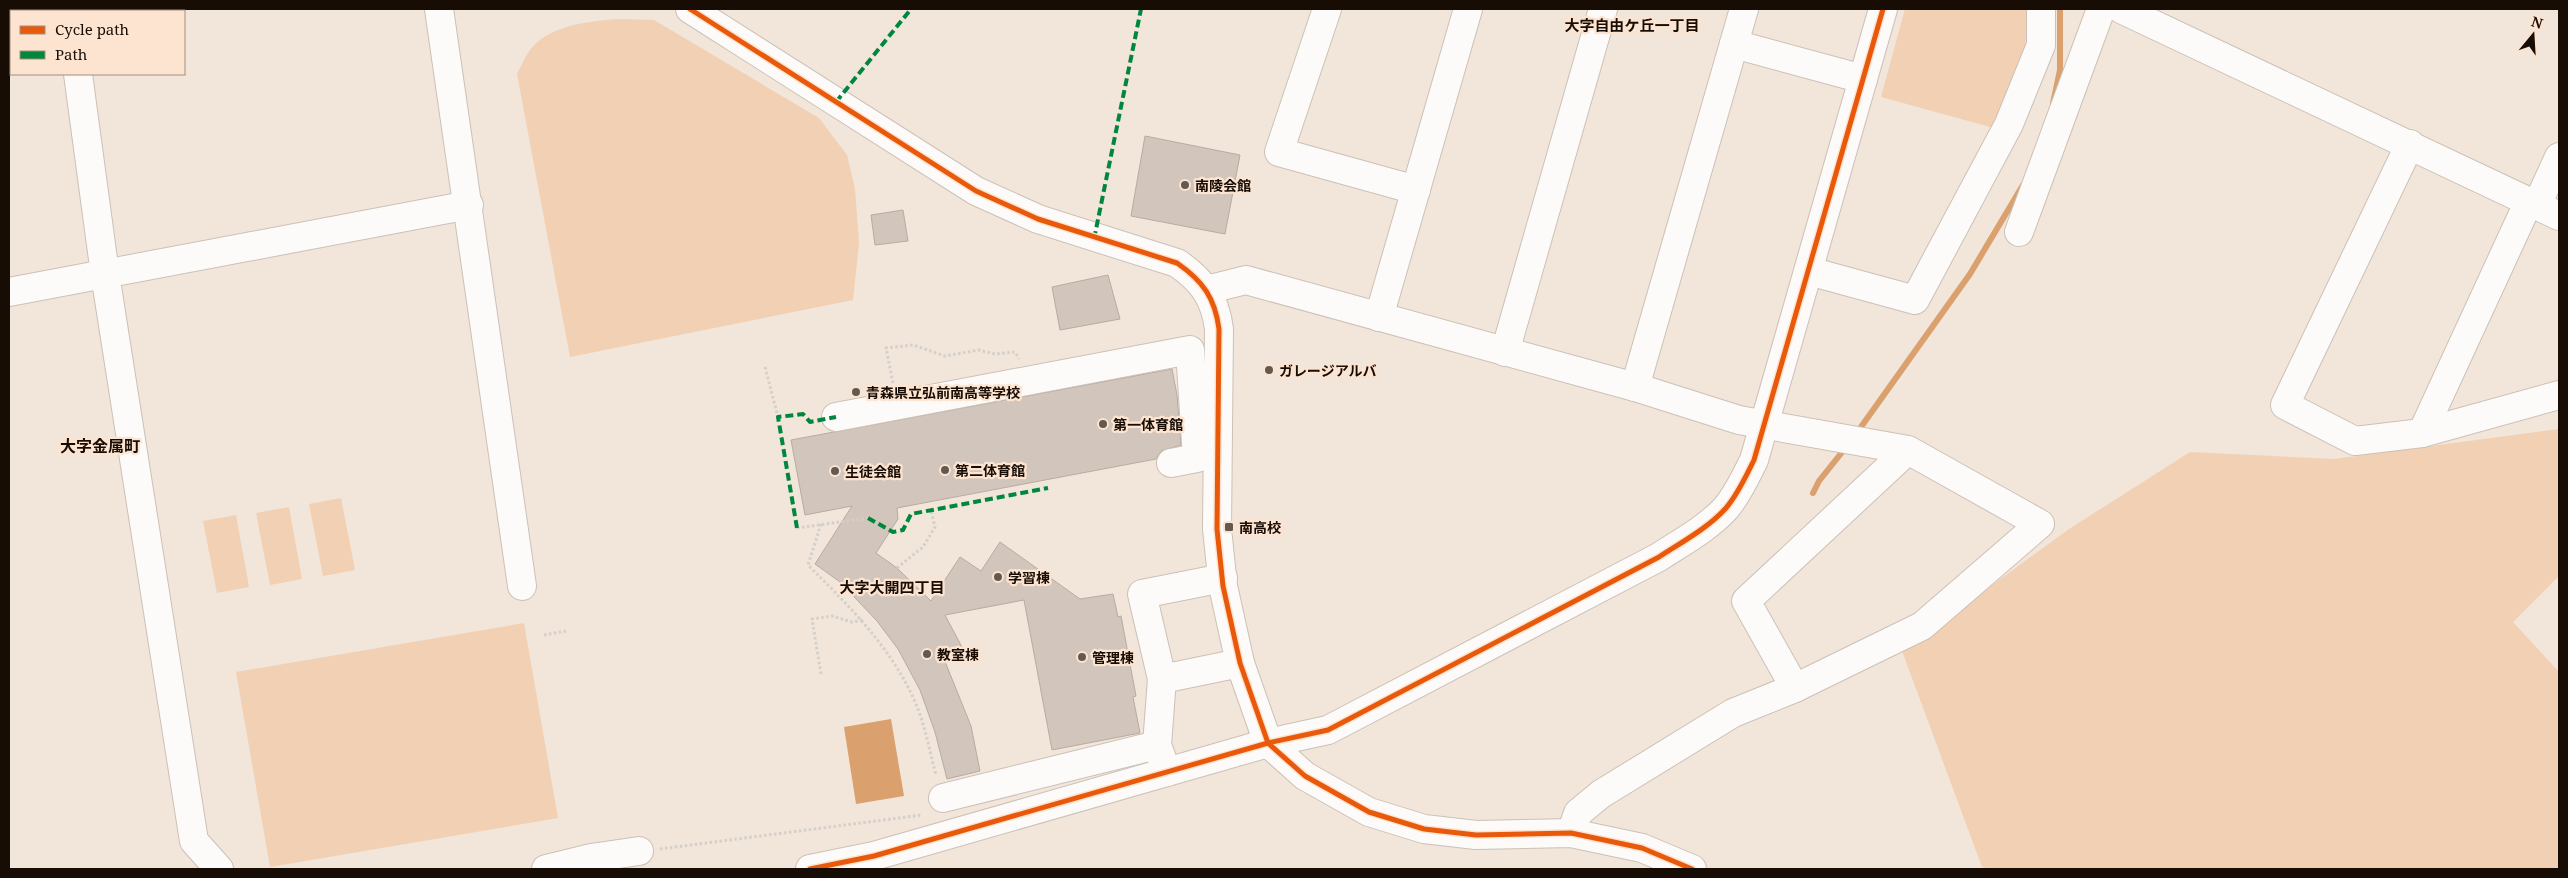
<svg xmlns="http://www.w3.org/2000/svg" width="2568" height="878" viewBox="0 0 2568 878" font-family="'Noto Serif','Noto Sans JP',serif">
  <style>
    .green { fill: #f1d0b4 }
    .water { fill: #daa16e }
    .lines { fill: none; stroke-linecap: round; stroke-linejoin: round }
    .stream { stroke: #daa16e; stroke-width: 6 }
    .building { fill: #d1c5bc; stroke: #b7aca2 }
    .minor-casing { stroke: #ccc1b7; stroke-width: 30 }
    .path { stroke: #d3d0cc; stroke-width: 3; stroke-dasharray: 2.5 2.5; stroke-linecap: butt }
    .minor { stroke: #fdfbf9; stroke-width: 28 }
    .quiet { stroke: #00873e; stroke-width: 4; stroke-dasharray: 8 4; stroke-linecap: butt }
    .cycleway-casing { stroke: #fde4d0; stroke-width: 8 }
    .cycleway { stroke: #e8590c; stroke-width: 5 }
    .poi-dot { fill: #645950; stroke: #fde4d0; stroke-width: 2 }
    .labels { text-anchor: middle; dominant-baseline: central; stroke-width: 4.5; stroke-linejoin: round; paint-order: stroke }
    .poi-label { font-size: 14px; font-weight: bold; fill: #170d05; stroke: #fde4d0; text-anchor: start }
    .neighbourhood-label { font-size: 15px; font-weight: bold; fill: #170d05; stroke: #fde4d0 }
    .quarter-label { font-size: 16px; font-weight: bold; fill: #170d05; stroke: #fde4d0 }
  </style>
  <rect width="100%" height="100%" fill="#f2e5da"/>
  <g class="green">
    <path d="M1905,9H2028C2030,54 2011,88 1994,128L1881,97Z"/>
    <path d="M616,19L654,20L819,118L847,155L855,189L859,243L853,300L570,357L517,74C521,66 525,57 530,50C550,25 586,22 616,19Z"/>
    <path d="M2559,429V576L2513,622L2559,672V869H1989L1982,867L1902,651L2069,529L2190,452L2334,459Z"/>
    <path d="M341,498L355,570L323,576L309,504Z"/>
    <path d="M289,507L302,579L270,585L256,513Z"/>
    <path d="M236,515L249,587L217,593L203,521Z"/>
    <path d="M524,623L558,818L270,867L236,672Z"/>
  </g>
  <path class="water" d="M891,719L904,796L856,804L844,727Z"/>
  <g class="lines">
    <g class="stream">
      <path d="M2053,103L2060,70V9"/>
      <path d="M1856,434L1970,274L2023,185"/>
      <path d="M1813,493L1819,481L1847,446"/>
    </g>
  </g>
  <g class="building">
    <path d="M1145,136L1240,155L1225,234L1131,216Z"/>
    <path d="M903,210L908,241L875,245L871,215Z"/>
    <path d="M1108,275L1120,319L1060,330L1052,287Z"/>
    <path d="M1172,369L1177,395L1181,445L1161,451L1156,459L897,508L898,519L876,553L897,568L931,601L960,557L981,571L1000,542L1080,599L1113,594L1118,617L1121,616L1136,696L1133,697L1140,733L1052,750L1024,600L945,615L963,649L944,659L971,726L980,771L947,779L935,732L920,690L898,649L877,621L840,582L815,564L852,506L805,515L791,440Z"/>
  </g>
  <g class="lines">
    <defs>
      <g id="minor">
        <path d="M69,9L70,11"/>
        <path d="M439,9L522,586"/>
        <path d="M690,9L976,191L1038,219L1177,263C1203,281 1215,298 1219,329L1217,529L1223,586L1240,663L1268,743L1305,776L1369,812L1424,829L1476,835L1571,833L1642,848L1692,869"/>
        <path d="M1327,9L1279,152L1416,190"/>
        <path d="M2121,9L2559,216"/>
        <path d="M1734,44L1863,79"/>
        <path d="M78,74L105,274L194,841L219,869"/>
        <path d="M2410,144L2285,405L2355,441L2422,433L2559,395"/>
        <path d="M2537,205L2559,157"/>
        <path d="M2019,232L2101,9"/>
        <path d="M1809,271L1915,300L2009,124L2041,45V9"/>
        <path d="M1206,290L1246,280L1635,387L1739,420L1908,450L2040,524L1922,626L1795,688L1746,601L1908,450"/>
        <path d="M9,292L469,205"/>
        <path d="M1379,317L1468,9"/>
        <path d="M1505,352L1603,9"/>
        <path d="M1635,387L1744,9"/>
        <path d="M836,417L1190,350L1197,458L1171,463"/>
        <path d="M2422,433L2529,201"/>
        <path d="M1162,679L1240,663"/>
        <path d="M1167,772L1157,745L1162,679L1142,594L1223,578"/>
        <path d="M943,798L1157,745"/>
        <path d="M1571,833L1578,813L1601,794L1733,713L1795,688"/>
        <path d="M546,869L591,858L639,851"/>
        <path d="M810,869L874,856L1268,743L1328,730L1659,557C1682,542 1708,528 1726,508C1738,494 1746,476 1754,460L1883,9"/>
      </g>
    </defs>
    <use href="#minor" class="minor-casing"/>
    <g class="path">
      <path d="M765,367L778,417"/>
      <path d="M893,383L886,348L913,345L945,356L979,350L995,354L1015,352L1019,359"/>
      <path d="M821,524L808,565C851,608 895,651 918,709C926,730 930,753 936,775"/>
      <path d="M797,528L868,518"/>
      <path d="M897,568L923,547L935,527L931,510"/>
      <path d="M544,635L566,631"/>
      <path d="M821,674L812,619L832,616L852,622L863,620"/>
      <path d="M660,849L922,815"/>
    </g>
    <use href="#minor" class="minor"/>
    <g class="quiet">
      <path d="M836,102L911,9"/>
      <path d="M1094,239L1141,9"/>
      <path d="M868,518L893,532L903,530L911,514L1048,488"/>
      <path d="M797,528L778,417L803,414L810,422L836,417"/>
    </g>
    <defs>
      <g id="cycleway">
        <path d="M690,9L976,191L1038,219L1177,263C1203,281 1215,298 1219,329L1217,529L1223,586L1240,663L1268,743L1305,776L1369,812L1424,829L1476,835L1571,833L1642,848L1692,869"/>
        <path d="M810,869L874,856L1268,743L1328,730L1659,557C1682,542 1708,528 1726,508C1738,494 1746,476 1754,460L1883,9"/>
      </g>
    </defs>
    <use href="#cycleway" class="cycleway-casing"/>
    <use href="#cycleway" class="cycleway"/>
  </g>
  <g class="poi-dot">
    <circle cx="1185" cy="185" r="5"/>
    <circle cx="1269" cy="370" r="5"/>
    <circle cx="856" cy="392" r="5"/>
    <circle cx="1103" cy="424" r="5"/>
    <circle cx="945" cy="470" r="5"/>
    <circle cx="835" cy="471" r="5"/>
    <rect x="1224" y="522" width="10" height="10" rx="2.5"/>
    <circle cx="998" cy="577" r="5"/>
    <circle cx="927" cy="654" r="5"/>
    <circle cx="1082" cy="657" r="5"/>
  </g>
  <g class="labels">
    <g class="poi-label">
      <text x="1195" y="185">南陵会館</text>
      <text x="1279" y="370">ガレージアルバ</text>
      <text x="866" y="392">青森県立弘前南高等学校</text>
      <text x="1113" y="424">第一体育館</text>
      <text x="955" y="470">第二体育館</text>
      <text x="845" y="471">生徒会館</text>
      <text x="1239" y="527">南高校</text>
      <text x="1008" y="577">学習棟</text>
      <text x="937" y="654">教室棟</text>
      <text x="1092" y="657">管理棟</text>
    </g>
    <g class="neighbourhood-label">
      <text x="1632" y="25">大字自由ケ丘一丁目</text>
      <text x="892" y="587">大字大開四丁目</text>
    </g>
    <g class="quarter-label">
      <text x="100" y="446">大字金属町</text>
    </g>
  </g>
  <rect width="2568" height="878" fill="none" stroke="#170d05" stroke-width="20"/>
  <rect x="10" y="10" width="175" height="65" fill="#fde4d0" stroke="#a18e7f"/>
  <rect x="20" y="26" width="25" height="8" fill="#e8590c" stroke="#a18e7f"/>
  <text x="55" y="35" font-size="15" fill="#170d05">Cycle path</text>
  <rect x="20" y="51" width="25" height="8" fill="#00873e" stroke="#a18e7f"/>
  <text x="55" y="60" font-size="15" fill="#170d05">Path</text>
  <g transform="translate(2533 35) rotate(18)" stroke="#fde4d0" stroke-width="4" paint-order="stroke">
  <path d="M0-4L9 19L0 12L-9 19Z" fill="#170d05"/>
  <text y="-8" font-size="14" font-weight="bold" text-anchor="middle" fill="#170d05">N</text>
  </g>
</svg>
